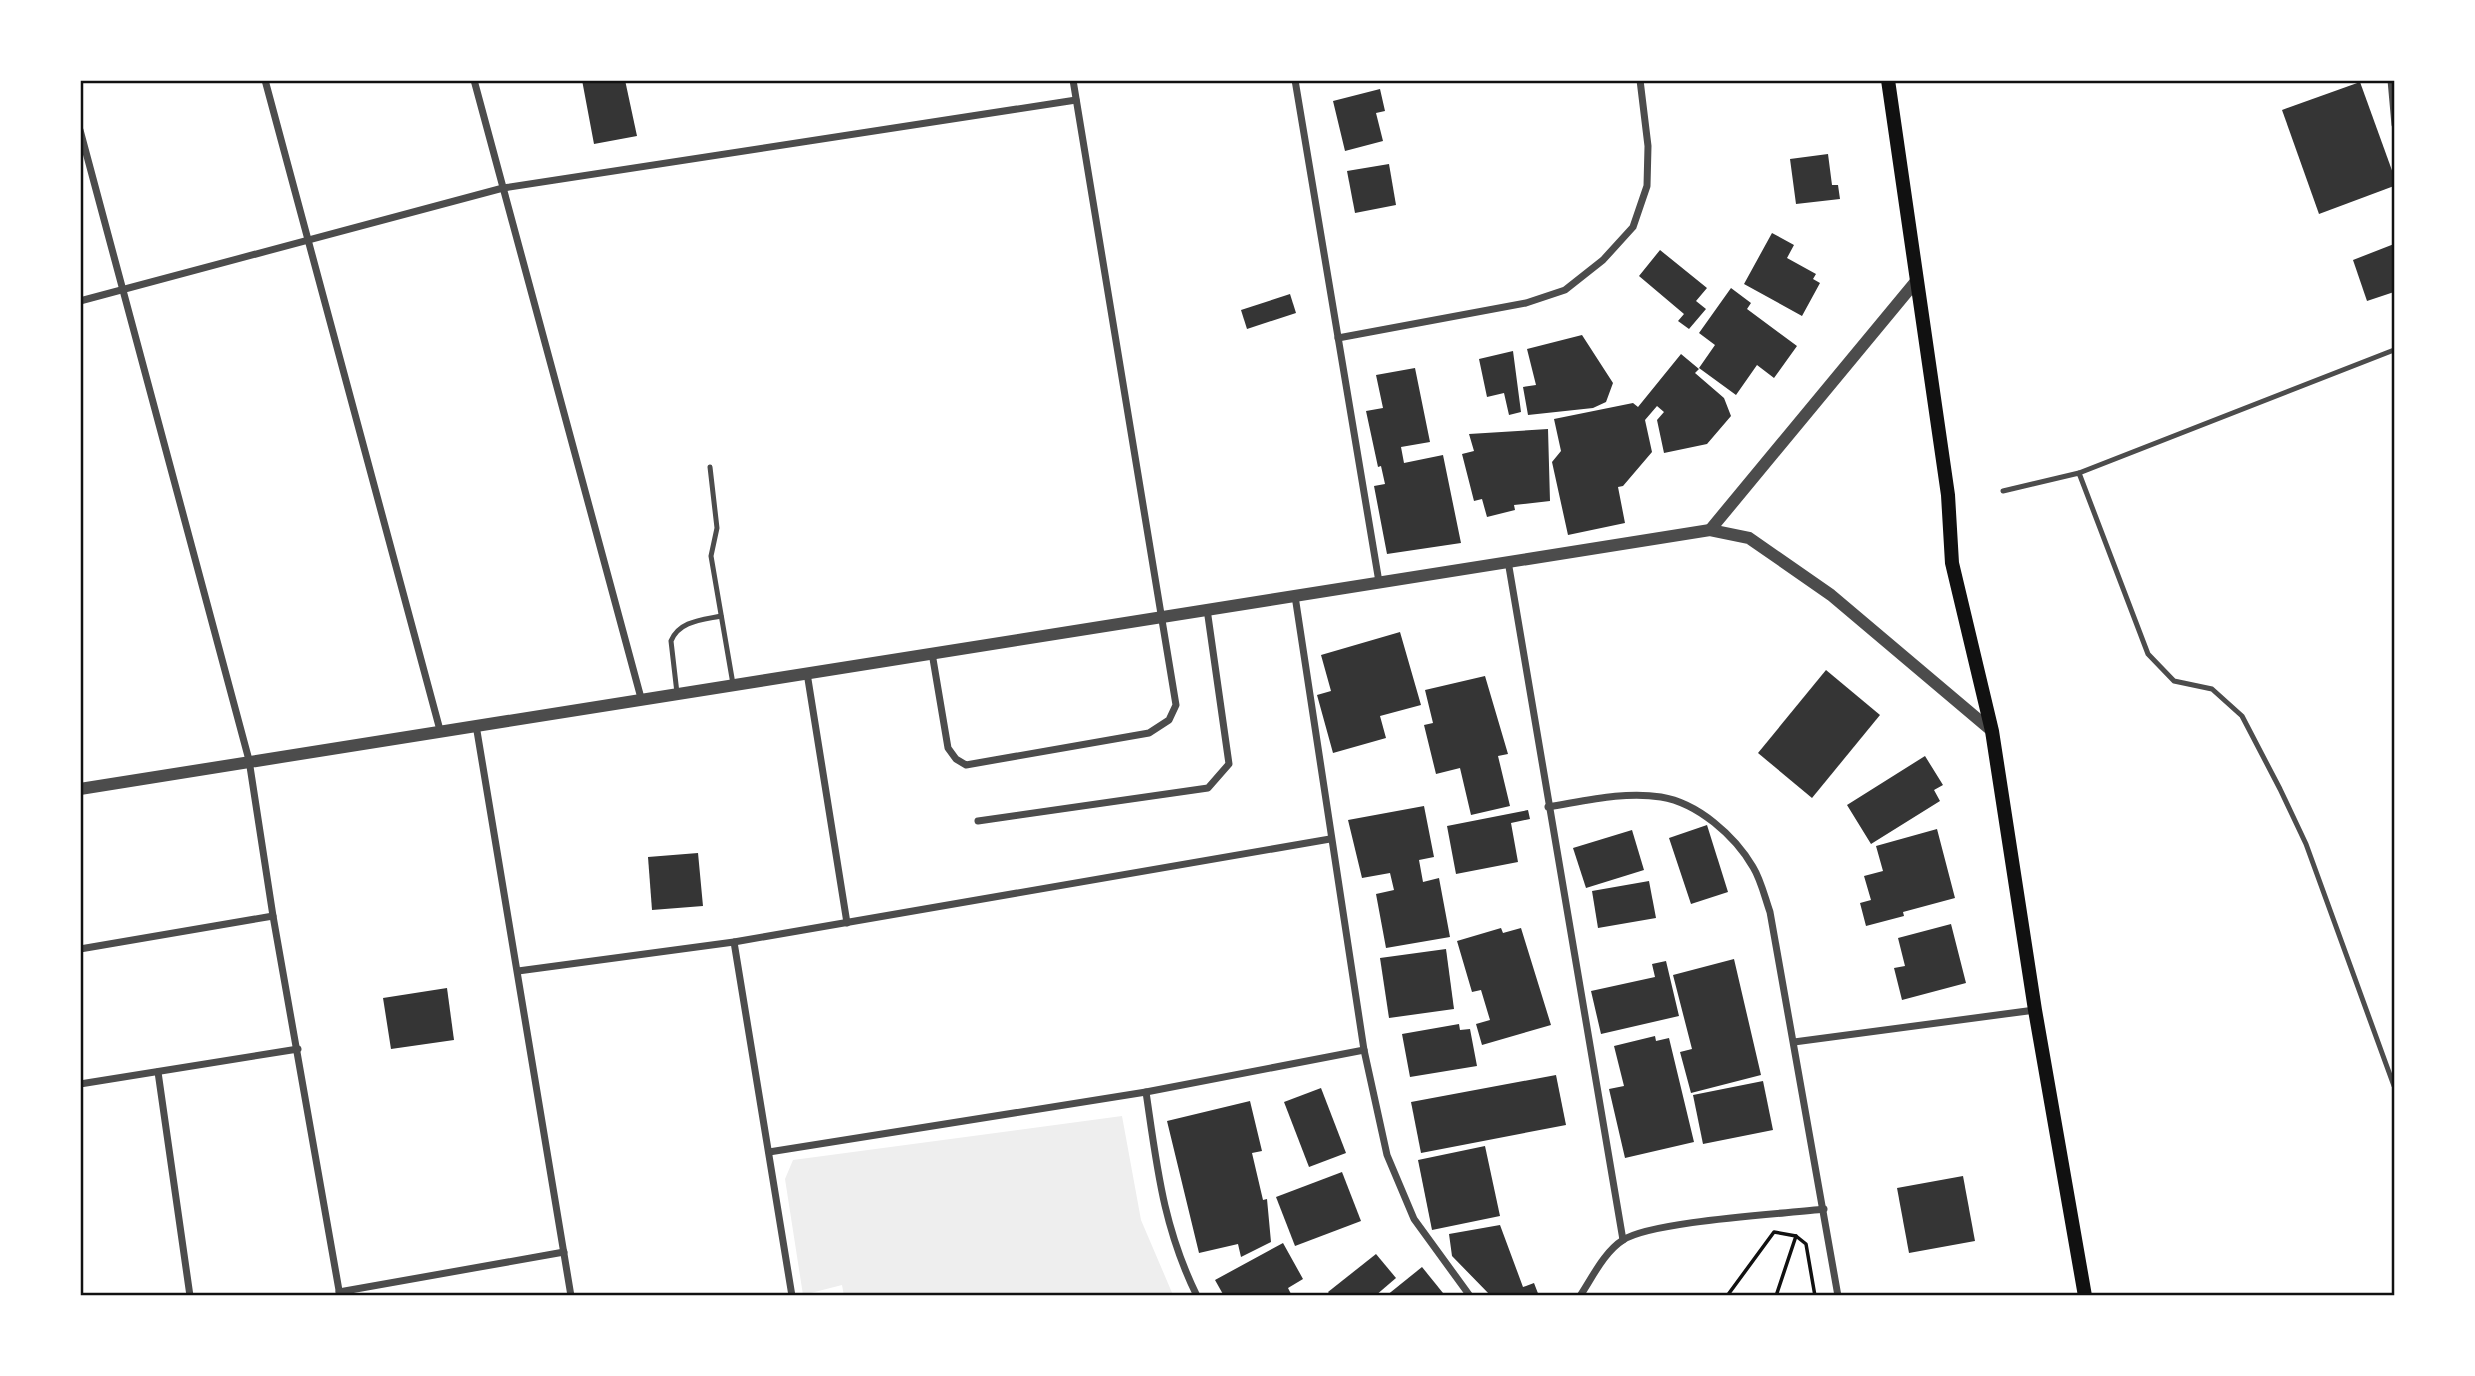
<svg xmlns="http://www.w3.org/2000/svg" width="2475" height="1376" viewBox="0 0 2475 1376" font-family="'Archivo Narrow',sans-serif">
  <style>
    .green { fill: #eee }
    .building { fill: #353535 }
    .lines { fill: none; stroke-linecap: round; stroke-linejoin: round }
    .path { stroke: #111; stroke-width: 3.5 }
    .service { stroke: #4c4c4c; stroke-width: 5 }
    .minor { stroke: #4c4c4c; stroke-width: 7 }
    .tertiary { stroke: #4c4c4c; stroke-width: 12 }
    .secondary { stroke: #111; stroke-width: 14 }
    .neatline { fill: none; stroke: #111; stroke-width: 2.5 }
  </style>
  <rect width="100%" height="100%" fill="#fff"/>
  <path class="green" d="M1122,1116L1141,1220L1173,1295L844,1296L842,1285L803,1295L785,1179L793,1160Z"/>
  <g class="building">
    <path d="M582,80H625L637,136L594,144Z"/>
    <path d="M2360,82L2394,176V186L2319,214L2282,110Z"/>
    <path d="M1380,89L1385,111L1376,113L1383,141L1345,151L1333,101Z"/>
    <path d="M1828,154L1832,185H1838L1840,199L1796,204L1790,159Z"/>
    <path d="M1389,164L1396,205L1355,213L1347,171Z"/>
    <path d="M1772,233L1794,245L1787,258L1816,274L1813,279L1820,283L1802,316L1744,284Z"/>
    <path d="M2394,244V292L2367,301L2353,260Z"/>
    <path d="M1660,250L1707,288L1696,301L1706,309L1689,329L1678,321L1684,314L1639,276Z"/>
    <path d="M1731,288L1751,303L1747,309L1797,346L1774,378L1757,365L1736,395L1699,368L1715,345L1699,333Z"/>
    <path d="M1290,294L1296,313L1247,329L1241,310Z"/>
    <path d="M1582,335L1613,383L1606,402L1593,408L1528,415L1523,387L1536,385L1527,349Z"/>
    <path d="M1513,351L1521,412L1509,415L1504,393L1487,397L1479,359Z"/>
    <path d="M1681,354L1699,369L1695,373L1724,398L1731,416L1707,444L1664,453L1657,420L1664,412L1657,406L1645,420L1652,452L1623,486L1618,487L1625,523L1568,535L1552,462L1561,451L1554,419L1633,403L1638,407Z"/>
    <path d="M1415,368L1430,442L1401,447L1404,463L1443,455L1461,543L1387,554L1374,486L1385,484L1381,466L1378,467L1366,411L1383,408L1376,375Z"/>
    <path d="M1548,429L1550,501L1514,505L1515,510L1487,517L1482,499L1474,501L1462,454L1474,451L1469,434Z"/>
    <path d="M1400,632L1421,705L1380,716L1386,738L1333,753L1317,695L1331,691L1321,655Z"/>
    <path d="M1826,670L1880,715L1812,798L1758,753Z"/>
    <path d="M1485,676L1508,754L1498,756L1510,806L1471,815L1460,768L1436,774L1424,725L1433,723L1425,690Z"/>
    <path d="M1925,756L1943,785L1934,790L1940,801L1871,844L1847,805Z"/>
    <path d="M1424,806L1434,857L1419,860L1423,882L1439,878L1450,937L1386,948L1376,894L1394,890L1390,873L1362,878L1348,820Z"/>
    <path d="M1528,810L1530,819L1511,823L1518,862L1456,874L1447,826Z"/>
    <path d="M1707,825L1728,892L1691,904L1669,838Z"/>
    <path d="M1937,829L1955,898L1903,912L1904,916L1866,926L1860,903L1871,900L1864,876L1883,871L1876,846Z"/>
    <path d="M1632,830L1644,870L1586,888L1573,848Z"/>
    <path d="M698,853L703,906L652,910L648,857Z"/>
    <path d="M1649,881L1656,918L1598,928L1592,891Z"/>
    <path d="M1951,924L1966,983L1902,1000L1894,968L1905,966L1898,938Z"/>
    <path d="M1501,928L1503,933L1521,928L1551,1025L1482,1045L1476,1024L1490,1020L1481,990L1472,992L1457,941Z"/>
    <path d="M1446,949L1454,1009L1389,1018L1380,958Z"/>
    <path d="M1734,959L1761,1075L1691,1093L1680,1052L1692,1049L1673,975Z"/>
    <path d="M1666,961L1679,1016L1601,1034L1591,991L1655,977L1652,964Z"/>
    <path d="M447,988L454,1040L391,1049L383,998Z"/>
    <path d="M1459,1024L1460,1030L1470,1029L1477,1066L1410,1077L1402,1034Z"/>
    <path d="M1655,1036L1656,1041L1669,1038L1694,1142L1625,1158L1609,1089L1624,1086L1614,1046Z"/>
    <path d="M1556,1075L1566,1125L1421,1153L1411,1102Z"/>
    <path d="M1763,1081L1773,1130L1703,1144L1693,1095Z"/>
    <path d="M1321,1088L1346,1153L1309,1167L1284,1102Z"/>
    <path d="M1250,1101L1262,1151L1252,1153L1263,1200L1267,1199L1271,1242L1241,1257L1238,1244L1199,1253L1167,1121Z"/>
    <path d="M1485,1146L1500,1216L1432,1230L1418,1160Z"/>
    <path d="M1342,1172L1361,1221L1295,1246L1276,1197Z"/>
    <path d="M1963,1176L1975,1241L1909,1253L1897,1188Z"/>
    <path d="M1500,1225L1523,1287L1534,1283L1539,1296H1491L1452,1256L1449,1234Z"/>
    <path d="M1283,1243L1303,1279L1288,1288L1292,1296H1224L1215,1280Z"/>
    <path d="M1376,1254L1396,1278L1375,1296H1331L1328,1292Z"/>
    <path d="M1422,1267L1443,1293L1386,1296Z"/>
  </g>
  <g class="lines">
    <g class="path">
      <path d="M1727,1296L1774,1232L1796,1236"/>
      <path d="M1776,1296L1796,1236L1806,1244L1815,1296"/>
    </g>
    <g class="service">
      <path d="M2390,80L2394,125"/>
      <path d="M710,467L717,528L711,556L733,684"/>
      <path d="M2079,473L2394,350"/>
      <path d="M2003,491L2079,473L2148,654L2174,681L2212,689L2242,716L2280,789L2306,844L2394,1086"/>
      <path d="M677,693L671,641C679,621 702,620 721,616"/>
    </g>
    <g class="minor">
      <path d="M265,80L440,730"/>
      <path d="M474,80L641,698"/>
      <path d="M1295,80L1379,582"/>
      <path d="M80,130L249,760L273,916L340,1296"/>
      <path d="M80,301L503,188L1076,100"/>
      <path d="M1338,338L1526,303L1565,290L1603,260L1633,227L1647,186L1648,146L1640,80"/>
      <path d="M1508,561L1623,1240"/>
      <path d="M1295,596L1364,1050L1387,1155L1414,1219L1470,1296"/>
      <path d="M932,653L948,748L956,759L966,765L1149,733L1169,720L1176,705L1073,80"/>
      <path d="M807,673L847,923"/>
      <path d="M476,725L571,1296"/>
      <path d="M1548,807C1585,801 1624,791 1661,797C1698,803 1735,836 1753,867C1761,880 1765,898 1770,912L1838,1296"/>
      <path d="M978,821L1208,788L1229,764L1207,609"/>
      <path d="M734,942L792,1296"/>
      <path d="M80,949L273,916"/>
      <path d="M518,971L734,942L1330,839"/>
      <path d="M1794,1042L2035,1010"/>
      <path d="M158,1072L190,1296"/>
      <path d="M80,1084L298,1049"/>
      <path d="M1146,1092C1157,1167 1163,1227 1197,1296"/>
      <path d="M769,1152L1146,1092L1364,1050"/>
      <path d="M339,1292L564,1252"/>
      <path d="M1580,1296C1592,1278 1604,1252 1623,1240C1652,1221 1782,1214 1824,1209"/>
    </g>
    <g class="tertiary">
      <path d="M1710,530L1917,280"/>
      <path d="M80,789L1710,530L1749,538L1831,595L1992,731"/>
    </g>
    <path class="secondary" d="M1888,80L1948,495L1952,563L1992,731L2035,1010L2085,1296"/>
  </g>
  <rect width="2475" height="1376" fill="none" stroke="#ffffff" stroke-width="164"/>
  <rect x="82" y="82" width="2311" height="1212" class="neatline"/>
</svg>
